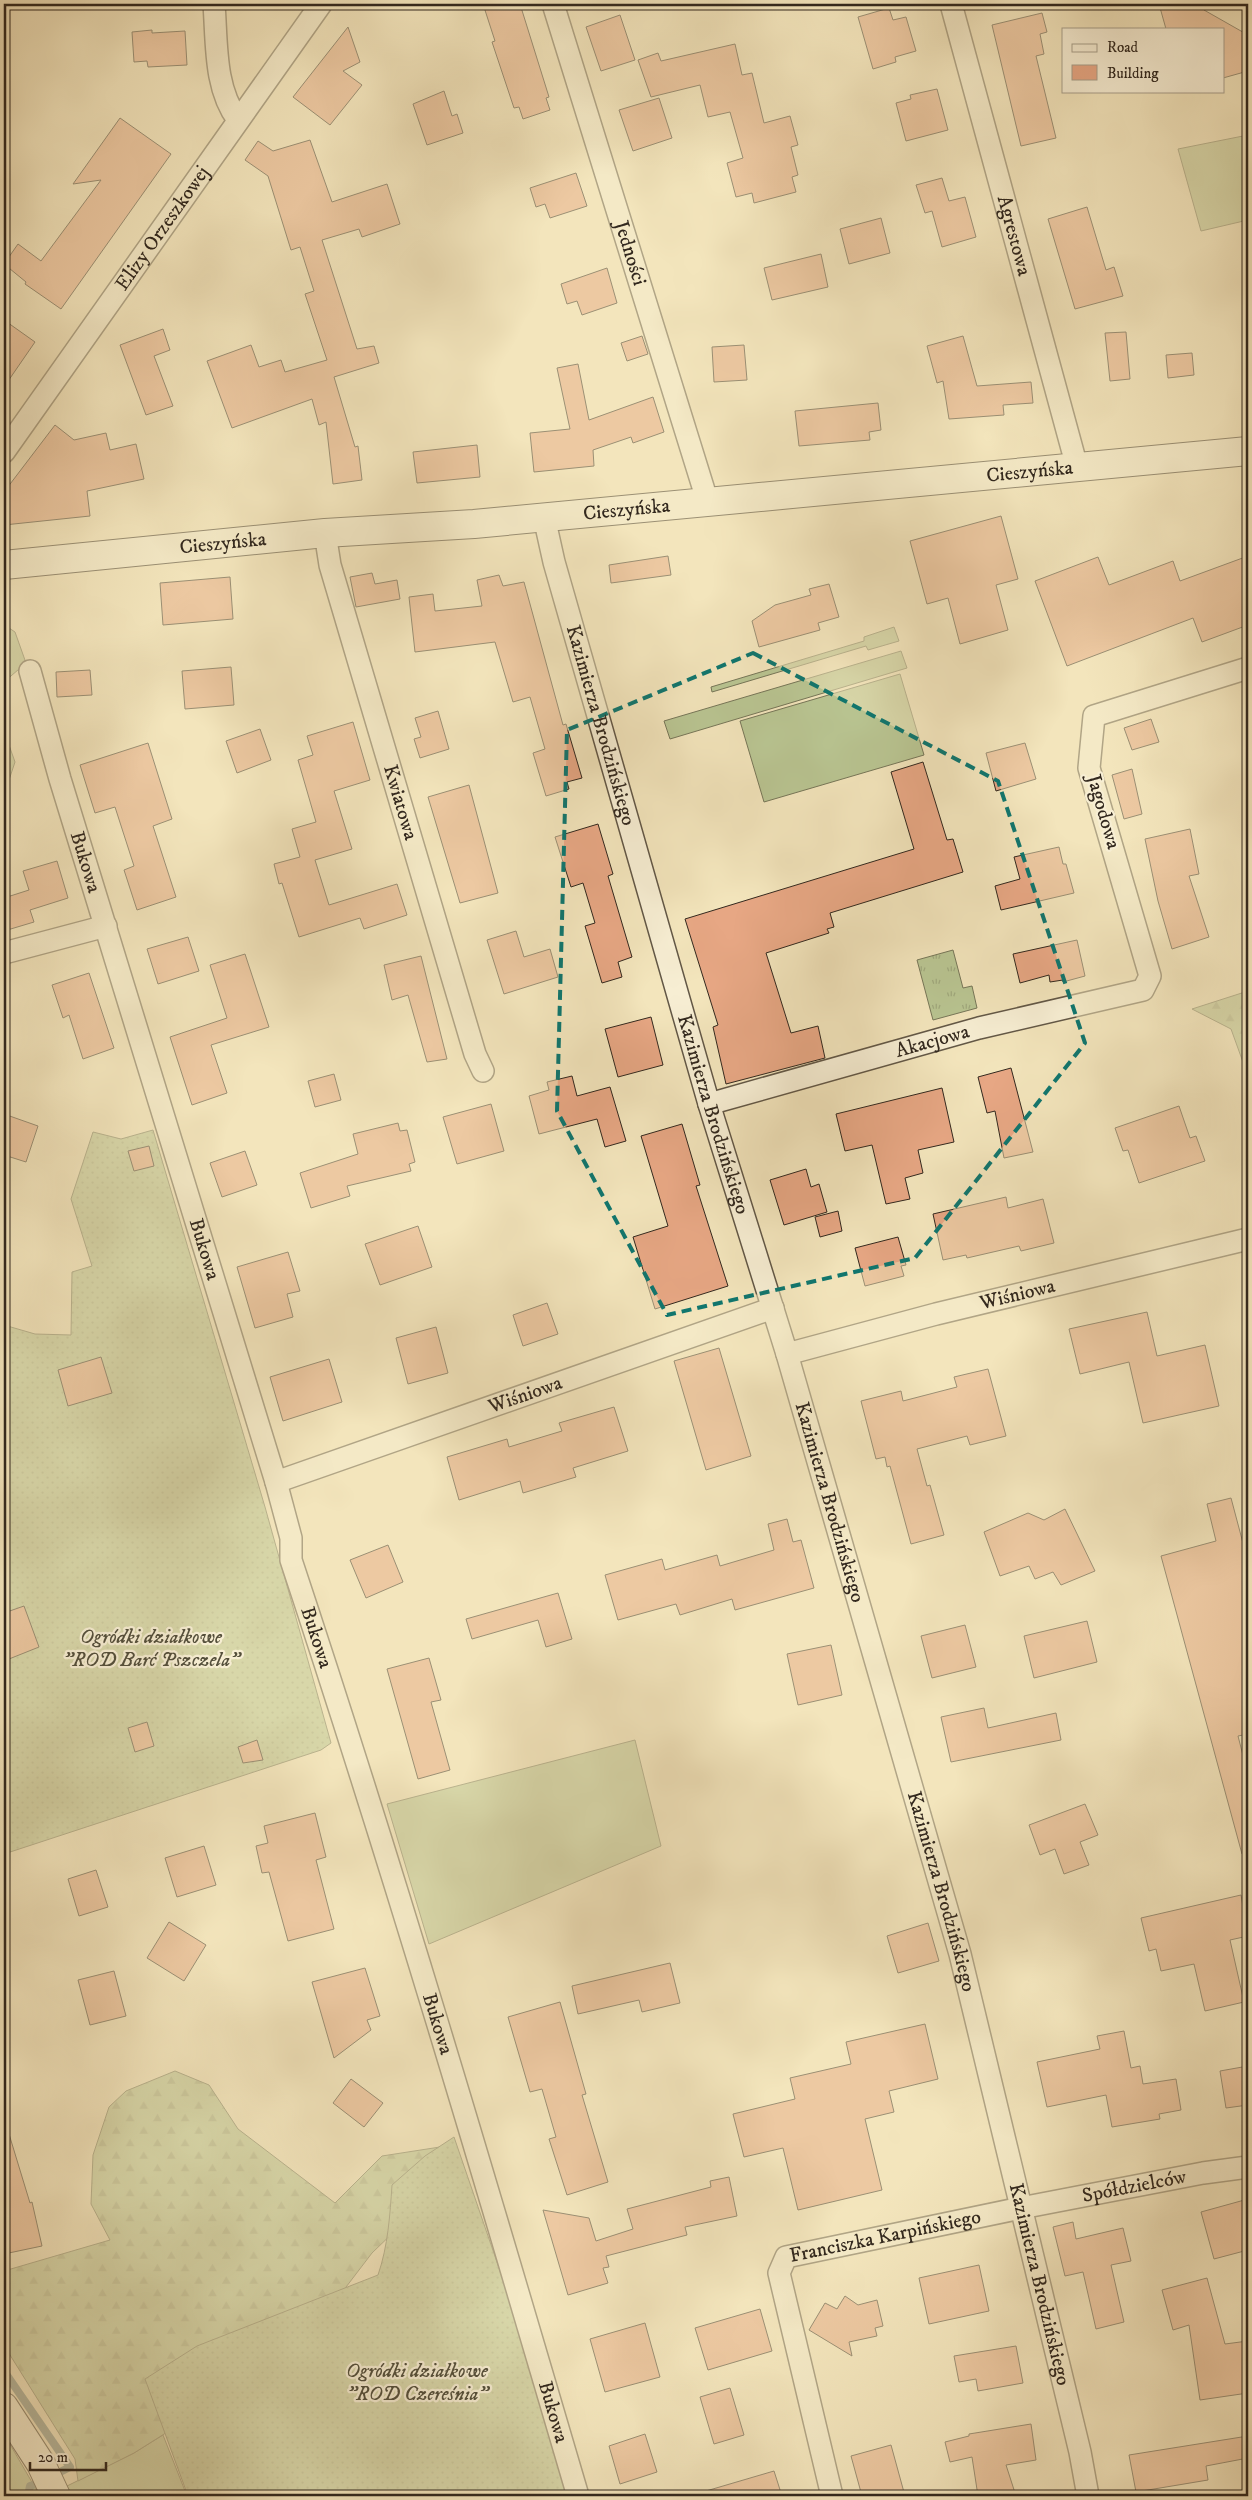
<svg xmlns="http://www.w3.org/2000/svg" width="1252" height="2500" viewBox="0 0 1252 2500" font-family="'IM FELL DW Pica',serif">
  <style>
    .grass { fill: #b9c592; stroke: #767658 }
    .forest { fill: url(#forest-firs); stroke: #767658 }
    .park { fill: url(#park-tufts); stroke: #767658 }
    .garden { fill: url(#garden-dots); stroke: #767658 }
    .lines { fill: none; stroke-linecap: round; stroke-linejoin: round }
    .stream { stroke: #728279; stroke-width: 8 }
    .building { fill: #e7a784; stroke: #32281e }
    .street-casing { stroke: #625746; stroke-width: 24 }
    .secondary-casing { stroke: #32281e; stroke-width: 30 }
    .street { stroke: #f7eed3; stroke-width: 21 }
    .secondary { stroke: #f7eed3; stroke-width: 28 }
    .marked { fill: none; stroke: #0f766e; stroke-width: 4; stroke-dasharray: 10 6; stroke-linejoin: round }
    .labels { text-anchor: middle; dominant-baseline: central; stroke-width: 4.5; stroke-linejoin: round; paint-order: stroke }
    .street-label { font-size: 20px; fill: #32281e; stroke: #f7eed3 }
    .park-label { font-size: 20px; font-style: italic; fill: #544f3b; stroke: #f7eed3 }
  </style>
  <defs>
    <pattern id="forest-firs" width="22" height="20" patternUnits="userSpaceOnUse" patternTransform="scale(1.25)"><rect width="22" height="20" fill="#b9c592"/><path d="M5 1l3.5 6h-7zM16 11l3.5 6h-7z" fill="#a0a97d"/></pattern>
    <pattern id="park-tufts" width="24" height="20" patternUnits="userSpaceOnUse" patternTransform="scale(1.25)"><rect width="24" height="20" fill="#b9c592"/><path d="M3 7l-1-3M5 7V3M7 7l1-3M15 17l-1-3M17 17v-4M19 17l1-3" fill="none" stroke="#a0a97d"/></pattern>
    <pattern id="garden-dots" width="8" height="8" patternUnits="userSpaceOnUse" patternTransform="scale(1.25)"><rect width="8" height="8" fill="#b9c592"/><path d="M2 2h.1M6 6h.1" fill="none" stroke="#a0a97d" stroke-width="1.8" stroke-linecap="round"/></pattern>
  </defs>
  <rect width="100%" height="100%" fill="#f3e5bc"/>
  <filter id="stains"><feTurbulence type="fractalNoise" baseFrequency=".004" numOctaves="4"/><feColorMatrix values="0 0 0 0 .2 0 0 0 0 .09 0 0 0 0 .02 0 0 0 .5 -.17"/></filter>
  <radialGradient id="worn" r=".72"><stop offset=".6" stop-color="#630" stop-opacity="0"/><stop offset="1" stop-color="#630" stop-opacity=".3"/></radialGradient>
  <g class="grass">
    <path d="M1248,135V220L1201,231L1178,149Z"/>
    <path d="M6,626L15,632L26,663L4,682V628Z"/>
    <path d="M894,627L899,641L868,650L866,646L712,692L711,687L864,641V637Z"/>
    <path d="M901,651L907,668L670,739L664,721Z"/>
    <path d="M900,674L924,755L764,802L740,721Z"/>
    <path d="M4,731L15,762L9,780H4Z"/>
    <path d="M635,1740L661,1846L429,1944L387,1804Z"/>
    <path d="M4,2434L40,2496H4Z"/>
    <path d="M163,2435L187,2496H71L67,2486L134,2453Z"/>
  </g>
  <g class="forest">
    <path d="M1248,991V1076L1231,1029L1192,1009Z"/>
    <path d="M175,2071L209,2085L238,2129L335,2203L382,2156L440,2147L428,2199L372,2253L343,2291L199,2412L134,2453L78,2481L75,2459L5,2347L4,2271L110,2240L91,2204L93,2155L109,2107L126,2091Z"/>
  </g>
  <path class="park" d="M953,950L963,988L972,986L977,1008L933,1020L917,960Z"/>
  <g class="garden">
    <path d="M153,1130L265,1507L331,1743L321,1750L4,1854V1325L35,1334L71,1335L72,1272L92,1266L71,1199L93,1132L121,1139Z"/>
    <path d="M454,2137L543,2396L571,2496H188L145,2379L197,2346L378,2275C388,2246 390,2215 392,2185L425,2156Z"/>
  </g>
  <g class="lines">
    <g class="stream">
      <path d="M4,2371L70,2467L62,2471"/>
      <path d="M28,2496L30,2486L36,2484"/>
    </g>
  </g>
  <g class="building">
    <path d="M483,4H520L549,97L546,98L550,110L523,119L519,107L514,108L492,42L495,41Z"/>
    <path d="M1159,4H1203L1204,10L1248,35V71L1223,78V29H1166Z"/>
    <path d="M889,8L893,20L906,17L916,51L895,57L896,62L873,69L858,17Z"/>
    <path d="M1042,13L1047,32L1040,34L1044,54L1036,56L1056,138L1021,146L992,25Z"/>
    <path d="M620,15L635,60L601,71L586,27Z"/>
    <path d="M348,27L360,62L343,71L362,85L330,125L293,97Z"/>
    <path d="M152,30V33L185,31L187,65L148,67L147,61L134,62L132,32Z"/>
    <path d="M735,44L742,75L752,73L764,123L790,116L798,145L791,147L798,175L792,177L796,192L754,203L752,193L736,197L727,163L743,158L730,112L708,117L700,85L651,97L638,60L658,53L661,61Z"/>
    <path d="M937,89L948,130L906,141L896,103L911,99L910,95Z"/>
    <path d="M444,91L452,116L457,114L463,133L427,145L413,104Z"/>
    <path d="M659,98L672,138L633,151L619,110Z"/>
    <path d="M120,118L171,154L61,309L25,284L26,282L4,264L18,244L41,261L101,180L73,184Z"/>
    <path d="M310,140L332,202L387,184L400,224L362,237L359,229L322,240L357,349L374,346L379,363L334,377L355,447L358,446L362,480L333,484L326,422L319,425L312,399L232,428L207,361L251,345L259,367L281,360L285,372L327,360L305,294L314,291L300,247L291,250L268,176L245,160L258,141L273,151Z"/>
    <path d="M576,173L587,206L550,218L545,204L536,207L530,188Z"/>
    <path d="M942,178L949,201L965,197L976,237L942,247L932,211L925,213L916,185Z"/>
    <path d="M1087,207L1106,270L1114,267L1123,296L1075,309L1048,219Z"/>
    <path d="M881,218L890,253L849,264L840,229Z"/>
    <path d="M821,254L828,287L772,300L764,268Z"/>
    <path d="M607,268L617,303L582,315L577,301L567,304L561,284Z"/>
    <path d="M4,320L35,342L4,387Z"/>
    <path d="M163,329L170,350L154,356L173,406L146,415L120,345Z"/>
    <path d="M1126,332L1130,379L1110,381L1105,333Z"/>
    <path d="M642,336L648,354L627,361L621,343Z"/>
    <path d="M963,336L977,386L1031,382L1033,403L1003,405L1004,415L949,419L943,381L937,383L927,346Z"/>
    <path d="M744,345L747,380L714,382L712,347Z"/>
    <path d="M1192,353L1194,375L1168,378L1166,355Z"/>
    <path d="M578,364L589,420L653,397L664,432L633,443L631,437L593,450L594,466L534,472L530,433L570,429L557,368Z"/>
    <path d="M878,403L881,430L869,432L870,440L799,446L795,411Z"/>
    <path d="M55,425L74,440L106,433L110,450L136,444L144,479L87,491L90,516L4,525V492Z"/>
    <path d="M477,445L480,477L417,483L413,452Z"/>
    <path d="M1001,516L1018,579L996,585L1008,630L960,644L948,598L927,604L910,541Z"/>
    <path d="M668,556L671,575L611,583L609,565Z"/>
    <path d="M1248,556V625L1202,642L1193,618L1067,666L1035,581L1098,557L1109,585L1173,561L1180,581Z"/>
    <path d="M372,573L375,584L397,580L400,599L356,607L350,577Z"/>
    <path d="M499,575L503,586L524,582L563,725L566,724L582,778L567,782L569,789L546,796L533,753L545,749L530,697L513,702L495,642L415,652L409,597L433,594L435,611L482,606L477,580Z"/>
    <path d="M230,577L233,619L163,625L160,583Z"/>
    <path d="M829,584L839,617L818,623L820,630L759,647L752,621L775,605L811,595L809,589Z"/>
    <path d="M231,667L234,705L185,709L182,671Z"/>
    <path d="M90,670L92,695L57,697L56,672Z"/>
    <path d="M438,711L449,749L420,758L414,739L421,737L415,718Z"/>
    <path d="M1151,719L1159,742L1132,750L1124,728Z"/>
    <path d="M353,722L370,780L334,791L352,849L315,860L329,905L397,884L407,915L364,929L360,918L299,937L282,883L279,884L274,864L300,857L292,829L316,822L298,760L313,755L307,736Z"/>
    <path d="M260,729L271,760L237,773L226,741Z"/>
    <path d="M148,743L172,819L153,826L176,897L137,910L124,870L134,866L115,807L95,813L80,765Z"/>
    <path d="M1025,743L1036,779L996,791L986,753Z"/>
    <path d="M923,762L947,840L953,839L963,872L830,913L834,927L827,929L829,933L766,953L791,1033L818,1026L825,1058L726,1084L713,1027L718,1025L685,919L914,849L891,772Z"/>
    <path d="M1132,769L1142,814L1124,819L1112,775Z"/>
    <path d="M469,785L498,893L460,903L428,797Z"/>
    <path d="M598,824L613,874L608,876L632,957L618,962L622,977L602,983L585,926L595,923L583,883L571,887L555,837Z"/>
    <path d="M1190,829L1199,874L1189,876L1209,937L1172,949L1158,901L1145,839Z"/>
    <path d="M1059,847L1063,864H1066L1074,893L1001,910L995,886L1020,879L1014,857Z"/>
    <path d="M57,861L68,898L30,910L34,922L4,931V898L29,890L23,871Z"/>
    <path d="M516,931L524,957L550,949L558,977L504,994L487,940Z"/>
    <path d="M188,937L199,971L158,984L147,949Z"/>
    <path d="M1077,940L1085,976L1063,982V980L1050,982L1049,975L1020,983L1013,954Z"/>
    <path d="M245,954L269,1027L211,1045L227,1093L192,1105L170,1037L227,1018L210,965Z"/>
    <path d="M421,956L447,1059L427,1062L408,995L392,1000L384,965Z"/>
    <path d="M89,973L114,1048L83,1059L69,1015L63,1018L52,985Z"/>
    <path d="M651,1017L663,1065L618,1077L605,1029Z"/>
    <path d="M1011,1068L1033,1152L1004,1158L995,1111L987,1113L978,1077Z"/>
    <path d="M334,1074L341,1100L315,1107L308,1081Z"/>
    <path d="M572,1076L577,1096L610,1087L626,1141L605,1147L597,1119L539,1134L529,1096L549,1090L547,1082Z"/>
    <path d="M942,1088L954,1142L918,1150L923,1173L905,1178L910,1199L886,1204L872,1145L845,1151L836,1114Z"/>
    <path d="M491,1104L504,1151L457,1164L443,1117Z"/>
    <path d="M1179,1106L1190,1138L1196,1136L1205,1161L1139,1183L1128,1150L1123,1151L1115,1128Z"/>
    <path d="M4,1114L38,1126L26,1162L4,1155Z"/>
    <path d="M398,1123L400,1131L407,1130L415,1162L409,1164L411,1171L347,1186L350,1196L311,1208L300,1173L358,1154L353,1134Z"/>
    <path d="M682,1124L700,1185L696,1186L728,1286L655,1309L633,1237L668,1226L641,1136Z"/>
    <path d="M149,1146L154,1166L134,1171L128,1151Z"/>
    <path d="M245,1151L257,1185L222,1197L210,1163Z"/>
    <path d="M806,1169L811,1187L819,1184L827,1212L784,1225L770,1180Z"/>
    <path d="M1006,1197L1008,1208L1043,1199L1054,1243L1021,1251L1019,1246L967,1258L966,1255L943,1260L933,1214Z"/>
    <path d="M838,1211L842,1231L820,1237L815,1217Z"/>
    <path d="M418,1226L432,1267L380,1285L365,1244Z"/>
    <path d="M898,1237L906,1265L901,1266L904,1276L865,1286L855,1248Z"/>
    <path d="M288,1252L300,1291L287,1294L293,1317L255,1328L237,1267Z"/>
    <path d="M547,1303L558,1334L523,1346L513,1315Z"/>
    <path d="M1147,1312L1157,1356L1205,1345L1219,1406L1143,1423L1129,1362L1080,1374L1069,1329Z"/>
    <path d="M436,1327L448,1373L408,1384L396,1338Z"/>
    <path d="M719,1348L751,1456L706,1470L674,1361Z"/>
    <path d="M101,1357L112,1393L68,1406L58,1370Z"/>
    <path d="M329,1359L342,1402L283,1421L270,1377Z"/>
    <path d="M988,1369L1006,1436L970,1445L967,1436L917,1449L927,1486L930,1485L944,1535L911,1544L890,1466L887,1467L885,1457L876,1459L861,1401L901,1391L903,1401L957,1387L954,1377Z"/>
    <path d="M614,1407L628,1451L573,1468L576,1477L523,1493L520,1481L459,1500L447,1457L507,1439L509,1447L562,1431L559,1423Z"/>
    <path d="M1231,1498L1248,1562V1734L1238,1736L1248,1775V1853L1242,1854L1161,1556L1216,1541L1207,1504Z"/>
    <path d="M1065,1509L1095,1571L1061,1585L1053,1572L1035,1579L1029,1566L1000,1576L984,1532L1028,1513L1044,1520Z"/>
    <path d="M787,1519L793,1542L801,1540L814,1588L735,1610L732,1599L680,1615L676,1604L618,1620L605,1575L662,1559L665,1570L717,1555L720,1566L774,1550L768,1524Z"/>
    <path d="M388,1545L403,1582L366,1598L350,1560Z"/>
    <path d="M558,1593L572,1639L546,1647L538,1620L472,1639L466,1619Z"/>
    <path d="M24,1606L39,1647L4,1661V1613Z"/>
    <path d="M1087,1621L1097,1662L1034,1678L1024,1636Z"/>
    <path d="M965,1625L976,1667L932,1678L921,1636Z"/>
    <path d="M831,1645L842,1695L798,1705L787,1654Z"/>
    <path d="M429,1658L441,1700L431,1702L450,1770L418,1779L387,1669Z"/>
    <path d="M984,1708L988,1728L1056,1713L1061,1740L951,1762L941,1717Z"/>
    <path d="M147,1722L154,1746L135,1752L128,1728Z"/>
    <path d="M257,1740L263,1760L243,1763L238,1747Z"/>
    <path d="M1085,1804L1098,1835L1080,1842L1089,1865L1064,1874L1055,1849L1040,1855L1029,1825Z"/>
    <path d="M315,1813L326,1857L316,1860L334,1929L288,1941L269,1872L262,1873L256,1846L268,1843L264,1826Z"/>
    <path d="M204,1846L216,1885L177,1897L165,1858Z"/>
    <path d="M96,1870L108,1907L79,1916L68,1879Z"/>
    <path d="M1241,1895L1248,1936L1230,1940L1244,2002L1205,2011L1194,1964L1161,1971L1156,1949L1149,1951L1141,1918Z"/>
    <path d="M169,1922L206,1945L184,1981L147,1958Z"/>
    <path d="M928,1923L939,1961L898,1973L887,1936Z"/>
    <path d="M670,1963L680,2003L642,2012L639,2000L578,2014L572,1986Z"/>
    <path d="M365,1968L380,2016L367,2020L371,2030L334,2058L312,1982Z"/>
    <path d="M114,1971L126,2016L90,2025L78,1980Z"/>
    <path d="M560,2002L586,2094L582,2095L608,2182L567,2195L549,2139L556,2137L542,2089L530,2092L508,2017Z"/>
    <path d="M925,2024L938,2079L889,2091L894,2112L865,2119L882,2190L798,2210L783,2148L744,2157L733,2114L795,2099L790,2078L851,2064L846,2042Z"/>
    <path d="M1124,2031L1131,2068L1140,2066L1143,2084L1176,2079L1181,2110L1159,2114L1160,2119L1112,2127L1106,2095L1047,2107L1037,2062L1100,2049L1097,2036Z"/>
    <path d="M1248,2066V2105L1226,2108L1220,2071Z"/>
    <path d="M351,2079L383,2103L364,2127L333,2103Z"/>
    <path d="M4,2134H9L30,2203L32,2202L42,2246L4,2254Z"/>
    <path d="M729,2177L737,2216L685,2227L687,2235L606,2256L609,2267L603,2268L608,2283L568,2295L543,2210L589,2218L596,2241L633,2229L627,2209L711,2187L710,2181Z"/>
    <path d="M1248,2199V2250L1214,2259L1201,2212Z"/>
    <path d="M1073,2222L1076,2239L1123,2228L1131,2261L1111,2265L1124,2322L1096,2329L1083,2272L1065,2276L1053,2227Z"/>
    <path d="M979,2265L989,2311L929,2324L919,2278Z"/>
    <path d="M1207,2278L1225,2344L1248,2341V2393L1200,2400L1189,2325L1173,2330L1162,2290Z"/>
    <path d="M845,2296L858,2305L877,2300L883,2326L875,2328L877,2336L849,2342L852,2356L809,2330L825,2303L837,2309Z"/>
    <path d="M760,2309L772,2351L708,2370L695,2328Z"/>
    <path d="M645,2323L660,2377L605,2392L590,2339Z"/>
    <path d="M1016,2346L1023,2383L978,2391L976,2379L959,2382L954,2356Z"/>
    <path d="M730,2388L744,2435L714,2444L700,2397Z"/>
    <path d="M1031,2424L1036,2460L1006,2465L1016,2496H978L972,2457L950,2462L945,2442L969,2436V2434Z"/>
    <path d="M645,2434L657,2472L620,2484L609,2446Z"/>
    <path d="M1248,2436V2458L1206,2466L1208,2480L1136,2492L1129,2455Z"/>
    <path d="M891,2445L905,2496H862L851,2456Z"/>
    <path d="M774,2471L782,2496H707L706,2491Z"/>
  </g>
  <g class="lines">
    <defs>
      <g id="street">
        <path d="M214,4C217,43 214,88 238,120"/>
        <path id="s1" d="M553,4L708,503"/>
        <path id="s2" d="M951,4L1077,467"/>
        <path id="s3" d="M4,452L321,4"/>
        <path id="s4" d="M544,517L554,562L709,1104L787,1354L960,1954L1080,2452L1088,2496"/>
        <path id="s5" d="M325,533L330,565L475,1054L483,1071"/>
        <path id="s6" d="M30,671L60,779L276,1482L291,1538V1560C394,1870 486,2183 578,2496"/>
        <path d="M4,953L106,926"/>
        <path id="s7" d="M709,1104L979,1028L1143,990L1150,976L1089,768L1094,716L1248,668"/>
        <path id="s8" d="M787,1354L936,1314L1248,1239"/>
        <path id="s9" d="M276,1482L773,1308"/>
        <path id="s10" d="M832,2496L779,2273L786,2257L1021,2208L1203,2173L1248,2167"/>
      </g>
      <g id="secondary">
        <path id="s11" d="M4,565L325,533L474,524L1248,451"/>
        <path d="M4,2407L41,2464L56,2496"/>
      </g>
    </defs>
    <use href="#street" class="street-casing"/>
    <use href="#secondary" class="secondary-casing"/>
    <use href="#street" class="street"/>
    <use href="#secondary" class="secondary"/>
  </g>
  <path d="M0 0H1252V2500H0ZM753,653L998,781L1085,1043L915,1258L667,1315L557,1111L567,730Z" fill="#f3e5bc" fill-opacity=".55" fill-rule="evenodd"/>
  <path class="marked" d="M753,653L998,781L1085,1043L915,1258L667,1315L557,1111L567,730Z"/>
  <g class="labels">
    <g class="street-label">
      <text stroke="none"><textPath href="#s3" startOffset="274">Elizy Orzeszkowej</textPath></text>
      <text stroke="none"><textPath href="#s2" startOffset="240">Agrestowa</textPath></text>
      <text stroke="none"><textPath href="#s1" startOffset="261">Jedności</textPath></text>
      <text stroke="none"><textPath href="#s11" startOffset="1030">Cieszyńska</textPath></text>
      <text stroke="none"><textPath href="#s11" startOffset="625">Cieszyńska</textPath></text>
      <text stroke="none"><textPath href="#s11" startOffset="220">Cieszyńska</textPath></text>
      <text stroke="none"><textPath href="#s4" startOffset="216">Kazimierza Brodzińskiego</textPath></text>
      <text stroke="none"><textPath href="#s5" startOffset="280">Kwiatowa</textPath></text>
      <text transform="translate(1103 812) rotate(74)">Jagodowa</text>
      <text stroke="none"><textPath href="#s6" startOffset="199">Bukowa</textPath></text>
      <text stroke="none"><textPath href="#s7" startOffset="232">Akacjowa</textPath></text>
      <text stroke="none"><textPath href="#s4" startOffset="621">Kazimierza Brodzińskiego</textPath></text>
      <text stroke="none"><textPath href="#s6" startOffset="604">Bukowa</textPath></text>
      <text stroke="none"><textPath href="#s8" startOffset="238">Wiśniowa</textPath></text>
      <text stroke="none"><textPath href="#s9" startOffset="264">Wiśniowa</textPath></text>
      <text stroke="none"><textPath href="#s4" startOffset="1026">Kazimierza Brodzińskiego</textPath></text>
      <text stroke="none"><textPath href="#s6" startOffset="1009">Bukowa</textPath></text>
      <text stroke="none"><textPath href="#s4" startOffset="1431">Kazimierza Brodzińskiego</textPath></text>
      <text stroke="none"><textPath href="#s6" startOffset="1414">Bukowa</textPath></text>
      <text stroke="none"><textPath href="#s10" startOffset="602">Spółdzielców</textPath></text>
      <text stroke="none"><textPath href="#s10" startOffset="348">Franciszka Karpińskiego</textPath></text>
      <text stroke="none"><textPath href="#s4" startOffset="1836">Kazimierza Brodzińskiego</textPath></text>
      <text stroke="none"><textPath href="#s6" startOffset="1819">Bukowa</textPath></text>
    </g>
    <g class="park-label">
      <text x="151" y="1637">Ogródki działkowe<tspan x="151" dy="23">"ROD Barć Pszczela"</tspan></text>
      <text x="417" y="2371">Ogródki działkowe<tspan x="417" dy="23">"ROD Czereśnia"</tspan></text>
    </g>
  </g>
  <rect width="1252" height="2500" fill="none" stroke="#f3e5bc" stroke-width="20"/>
  <rect x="5" y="5" width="1242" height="2490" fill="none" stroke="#32281e" stroke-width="2.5"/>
  <rect x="10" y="10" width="1232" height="2480" fill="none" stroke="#32281e"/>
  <rect x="1062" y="28" width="162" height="65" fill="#f7eed3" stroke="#a89f8b"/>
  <rect x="1072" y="44" width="25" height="8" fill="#f7eed3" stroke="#a89f8b"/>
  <text x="1107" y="52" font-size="15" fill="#32281e">Road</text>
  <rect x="1072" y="65" width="25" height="15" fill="#e7a784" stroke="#a89f8b"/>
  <text x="1107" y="78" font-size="15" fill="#32281e">Building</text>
  <path d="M30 2462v8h76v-8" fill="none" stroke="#32281e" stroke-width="2.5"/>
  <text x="38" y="2462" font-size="15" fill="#32281e" stroke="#f7eed3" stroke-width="4" paint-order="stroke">20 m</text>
  <rect width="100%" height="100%" filter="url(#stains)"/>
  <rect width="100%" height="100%" fill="url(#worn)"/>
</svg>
